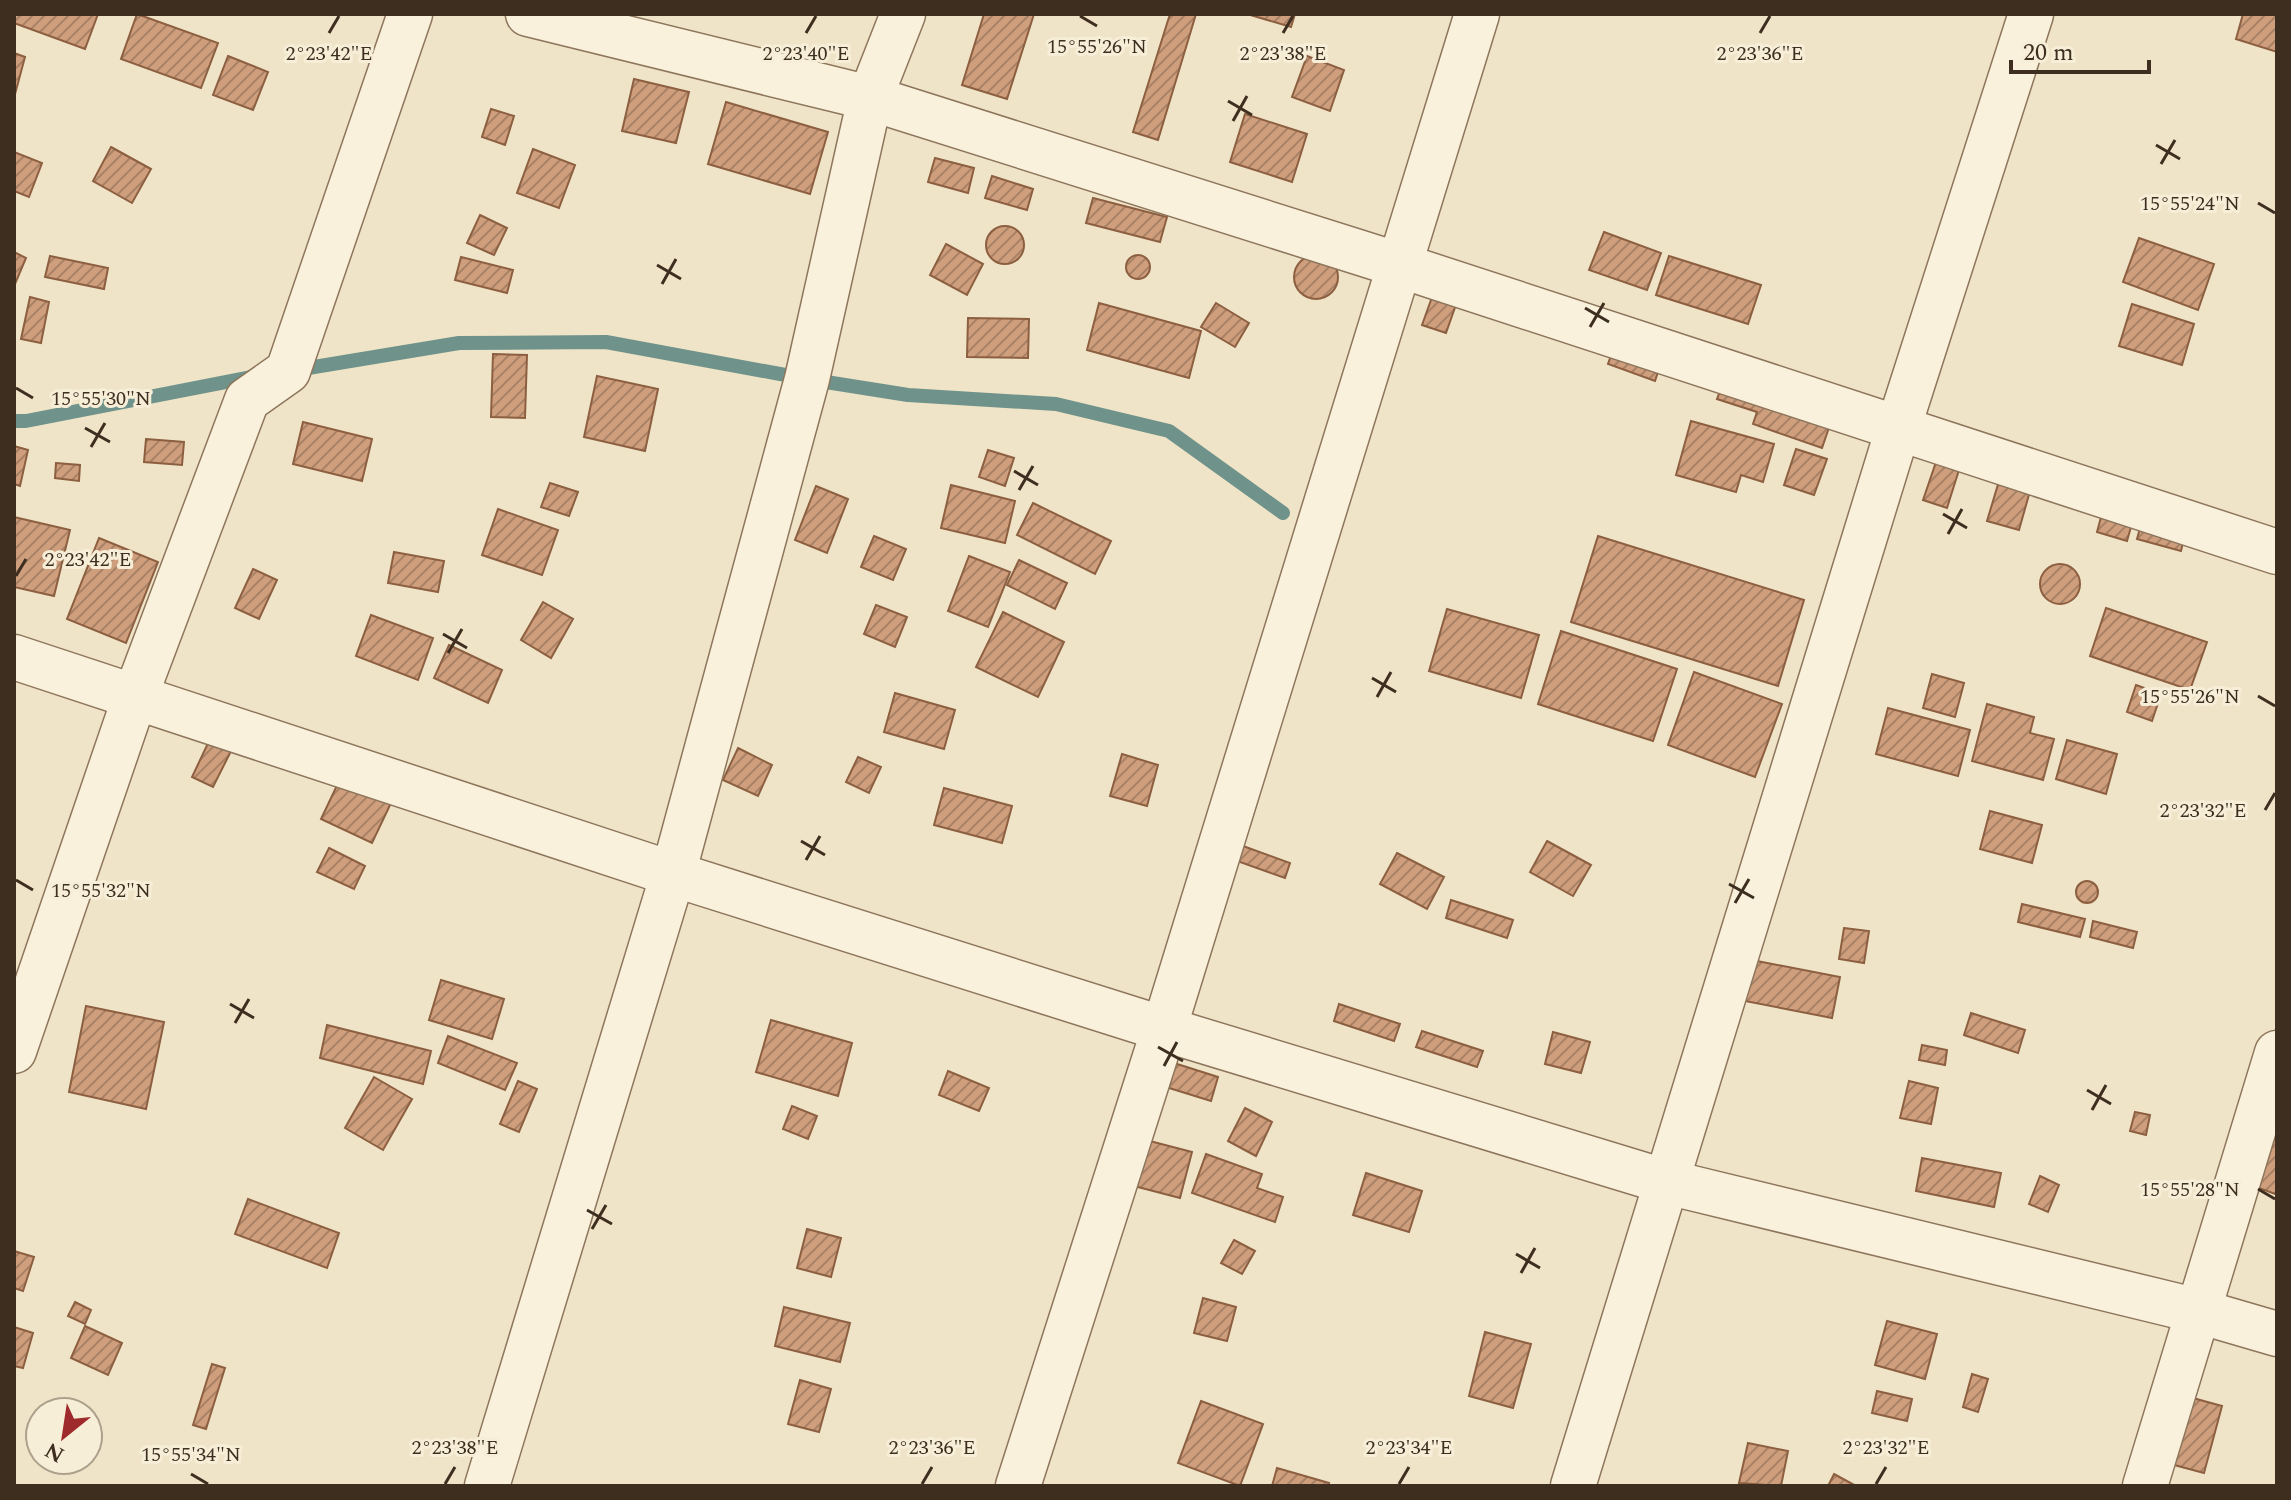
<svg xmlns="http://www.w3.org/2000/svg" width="2291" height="1500" viewBox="0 0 2291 1500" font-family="Spectral,serif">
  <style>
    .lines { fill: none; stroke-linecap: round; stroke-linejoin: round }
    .stream { stroke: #6f938a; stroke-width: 14 }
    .building { fill: url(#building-hatch); stroke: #8d5f41; stroke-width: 2 }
    .street-casing { stroke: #8d765c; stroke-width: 47 }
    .street { stroke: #faf1dc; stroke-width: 44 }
    .ticks { fill: none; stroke: #3d2e20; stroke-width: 3 }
    .ticks-label { font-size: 20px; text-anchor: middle; fill: #3d2e20; stroke: #f7eed8; stroke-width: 6; stroke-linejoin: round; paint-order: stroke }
  </style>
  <defs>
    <pattern id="building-hatch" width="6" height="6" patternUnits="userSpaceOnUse" patternTransform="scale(2)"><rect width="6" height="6" fill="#cf9f7d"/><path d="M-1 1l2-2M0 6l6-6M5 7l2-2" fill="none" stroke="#a98266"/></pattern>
  </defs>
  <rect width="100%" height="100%" fill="#f0e4c8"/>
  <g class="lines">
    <g class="stream">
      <path d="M296,370L459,343L606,342L807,379L908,395L1056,404L1169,431L1283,513"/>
      <path d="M14,421H26L256,376"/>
    </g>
  </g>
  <g class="building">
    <path d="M14,14H98L85,49L14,23Z"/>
    <path d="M137,14L218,43L201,88L121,59Z"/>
    <path d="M984,14H1034L1007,99L962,85Z"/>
    <path d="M1170,14H1196L1158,140L1133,132Z"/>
    <path d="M1247,14H1295L1291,27Z"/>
    <path d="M2243,14H2277V52L2236,39Z"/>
    <path d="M14,53L25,57L14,98Z"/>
    <path d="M228,56L268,72L253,110L213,95Z"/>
    <path d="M1307,56L1344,70L1330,111L1292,97Z"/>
    <path d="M634,79L689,92L676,143L622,131Z"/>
    <path d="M726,102L828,132L810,194L708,164Z"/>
    <path d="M491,109L514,116L505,145L482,137Z"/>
    <path d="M1245,114L1307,134L1292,182L1230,162Z"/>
    <path d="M111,147L151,169L132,203L93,181Z"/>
    <path d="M533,149L575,165L559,208L517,193Z"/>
    <path d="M14,152L42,163L29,197L14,191Z"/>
    <path d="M935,158L974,168L968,193L928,182Z"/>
    <path d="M992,176L1033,189L1027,210L985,198Z"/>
    <path d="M1093,198L1167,217L1160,242L1086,223Z"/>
    <path d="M480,215L507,228L494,255L467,243Z"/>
    <circle cx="1005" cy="245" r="19"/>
    <path d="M1604,232L1661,253L1647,290L1589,270Z"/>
    <path d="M2139,238L2214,264L2198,310L2123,282Z"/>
    <path d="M946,244L983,264L967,295L930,275Z"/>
    <path d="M14,252L26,258L15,284H14Z"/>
    <circle cx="1316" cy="277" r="22"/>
    <circle cx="1138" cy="267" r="12"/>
    <path d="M50,256L108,268L104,289L45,277Z"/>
    <path d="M1669,256L1761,285L1748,324L1656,295Z"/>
    <path d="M461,257L513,270L507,293L455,280Z"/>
    <path d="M1436,286L1459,296L1446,333L1422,325Z"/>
    <path d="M30,297L49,302L41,343L21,339Z"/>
    <path d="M1099,303L1201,331L1189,378L1087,350Z"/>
    <path d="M1216,303L1249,323L1235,347L1201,327Z"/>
    <path d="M2132,304L2194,324L2182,365L2119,346Z"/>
    <path d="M968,318L1029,319L1028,358L967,357Z"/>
    <path d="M1614,347L1661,363L1655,381L1608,364Z"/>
    <path d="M493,354L527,355L525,418L491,417Z"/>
    <path d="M597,376L658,389L645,451L584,437Z"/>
    <path d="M1724,380L1833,416L1822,448L1753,424L1757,412L1717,399Z"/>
    <path d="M1691,421L1774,444L1763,482L1741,475L1736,492L1676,475Z"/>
    <path d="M303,422L372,439L362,481L293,464Z"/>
    <path d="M146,439L184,442L182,465L144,462Z"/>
    <path d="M14,446L28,450L20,486L14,484Z"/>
    <path d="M1796,449L1827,459L1814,495L1784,485Z"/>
    <path d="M988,450L1014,458L1005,486L979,477Z"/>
    <path d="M1936,462L1959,470L1947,508L1923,500Z"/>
    <path d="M56,463L80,465L79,481L55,478Z"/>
    <path d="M1999,481L2030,491L2019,530L1987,521Z"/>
    <path d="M550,483L578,492L569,516L541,507Z"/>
    <path d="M951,485L1015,501L1005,543L941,528Z"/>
    <path d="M816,486L848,499L827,553L795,540Z"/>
    <path d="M1033,503L1111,541L1095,574L1017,535Z"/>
    <path d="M498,509L558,530L542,575L482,555Z"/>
    <path d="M14,517L70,530L54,596L14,587Z"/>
    <path d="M2101,517L2131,527L2127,541L2097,532Z"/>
    <path d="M2143,517L2186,530L2181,551L2137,539Z"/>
    <path d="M874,536L906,549L893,580L861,567Z"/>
    <path d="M1598,536L1804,600L1778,686L1571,622Z"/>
    <path d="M99,538L158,562L126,643L67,619Z"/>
    <path d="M394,552L444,561L438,592L388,583Z"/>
    <path d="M969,556L1010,572L988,627L948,611Z"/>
    <path d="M1019,560L1067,583L1055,609L1007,585Z"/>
    <circle cx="2060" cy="584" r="20"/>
    <path d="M253,569L277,580L259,619L235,608Z"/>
    <path d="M543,602L573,619L551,658L521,640Z"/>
    <path d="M876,605L907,617L895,647L864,634Z"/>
    <path d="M2106,608L2207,642L2190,690L2090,656Z"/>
    <path d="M1447,609L1539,635L1521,698L1429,671Z"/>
    <path d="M1003,612L1064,642L1038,697L976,667Z"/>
    <path d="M371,615L433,638L418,680L356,656Z"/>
    <path d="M1561,631L1677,669L1653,741L1538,704Z"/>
    <path d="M449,645L502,670L488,703L434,678Z"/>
    <path d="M1694,672L1782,704L1755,777L1668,745Z"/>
    <path d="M1932,674L1964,683L1955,717L1923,708Z"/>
    <path d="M2136,685L2161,694L2152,721L2127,712Z"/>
    <path d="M895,693L955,710L944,749L884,732Z"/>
    <path d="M1987,704L2034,717L2030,733L2054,739L2043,780L1972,761Z"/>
    <path d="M1888,708L1970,730L1958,776L1876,754Z"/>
    <path d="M210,739L232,749L213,787L192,777Z"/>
    <path d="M2067,740L2117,754L2106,794L2056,779Z"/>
    <path d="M738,748L772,765L758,796L723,780Z"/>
    <path d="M1122,754L1158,765L1147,806L1110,796Z"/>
    <path d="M858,757L881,767L869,793L846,782Z"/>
    <path d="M340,779L391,803L372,843L321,819Z"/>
    <path d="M944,788L1012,806L1002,843L934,825Z"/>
    <path d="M1990,811L2042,825L2032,863L1980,849Z"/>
    <path d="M1547,841L1591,865L1573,896L1530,872Z"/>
    <path d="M1243,846L1290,863L1285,878L1237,861Z"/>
    <path d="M329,848L365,866L354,889L317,872Z"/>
    <path d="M1397,853L1444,877L1427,909L1380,884Z"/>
    <circle cx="2087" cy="892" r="11"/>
    <path d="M1451,900L1513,920L1507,938L1446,918Z"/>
    <path d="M2022,904L2085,919L2080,937L2018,922Z"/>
    <path d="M2093,921L2137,932L2133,948L2090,937Z"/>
    <path d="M1844,928L1869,931L1864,963L1839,959Z"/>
    <path d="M1752,960L1840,977L1832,1018L1745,1001Z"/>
    <path d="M441,980L504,999L492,1039L429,1020Z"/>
    <path d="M1339,1004L1400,1024L1394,1041L1334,1021Z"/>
    <path d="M86,1006L164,1022L146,1109L69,1092Z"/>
    <path d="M1971,1013L2025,1030L2018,1053L1964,1035Z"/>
    <path d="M771,1020L852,1043L838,1096L756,1072Z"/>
    <path d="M327,1025L431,1051L423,1084L320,1058Z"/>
    <path d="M1422,1031L1483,1051L1477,1067L1416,1047Z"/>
    <path d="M1553,1032L1590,1042L1581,1073L1545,1064Z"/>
    <path d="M448,1036L517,1063L505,1090L438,1063Z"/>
    <path d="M1922,1045L1947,1050L1945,1065L1919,1060Z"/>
    <path d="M1174,1063L1218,1077L1211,1101L1166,1087Z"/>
    <path d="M948,1071L989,1088L979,1111L939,1095Z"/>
    <path d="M374,1077L412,1099L383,1150L345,1128Z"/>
    <path d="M518,1081L537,1089L519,1132L500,1124Z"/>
    <path d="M1909,1081L1938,1088L1931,1124L1900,1118Z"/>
    <path d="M792,1106L817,1116L808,1139L783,1129Z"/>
    <path d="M1245,1108L1272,1122L1256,1156L1228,1141Z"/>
    <path d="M2135,1112L2150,1115L2146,1135L2130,1131Z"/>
    <path d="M2277,1118V1190L2275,1194L2251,1185Z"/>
    <path d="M1146,1140L1192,1152L1180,1198L1134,1186Z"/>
    <path d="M1206,1154L1262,1174L1257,1188L1283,1197L1275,1222L1192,1193Z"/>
    <path d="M1922,1158L2001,1173L1994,1207L1916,1191Z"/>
    <path d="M1366,1173L1422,1191L1409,1232L1353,1215Z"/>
    <path d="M2040,1176L2059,1185L2048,1212L2029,1204Z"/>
    <path d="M248,1199L339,1233L327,1268L235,1234Z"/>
    <path d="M807,1229L841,1238L831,1277L797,1268Z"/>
    <path d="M1234,1240L1255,1251L1242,1274L1221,1263Z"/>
    <path d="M14,1251L34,1257L23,1291L14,1288Z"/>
    <path d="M1203,1298L1236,1307L1227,1341L1194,1333Z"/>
    <path d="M75,1302L91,1310L85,1324L68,1316Z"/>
    <path d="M784,1307L850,1323L840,1362L775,1346Z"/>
    <path d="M1887,1321L1937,1334L1925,1379L1875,1365Z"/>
    <path d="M85,1326L122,1343L108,1375L71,1358Z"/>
    <path d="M14,1327L33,1333L23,1368L14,1366Z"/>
    <path d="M1485,1332L1531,1344L1513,1408L1469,1396Z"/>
    <path d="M212,1364L225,1368L206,1429L193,1425Z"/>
    <path d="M1972,1374L1988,1379L1978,1412L1963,1407Z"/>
    <path d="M800,1380L831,1389L819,1432L788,1424Z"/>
    <path d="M1877,1391L1912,1399L1907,1421L1872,1413Z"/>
    <path d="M2182,1395L2222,1406L2204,1473L2163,1462Z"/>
    <path d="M1201,1401L1263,1424L1240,1486L1178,1463Z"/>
    <path d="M1748,1443L1788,1451L1781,1486L1739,1483Z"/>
    <path d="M1277,1468L1329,1483L1328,1486H1272Z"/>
    <path d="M1834,1474L1856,1486H1828Z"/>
  </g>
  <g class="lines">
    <defs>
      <g id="street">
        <path d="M528,14L870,98L1399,265L2277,552"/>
        <path d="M14,657L673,874L1164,1029L1667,1182L2198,1311L2277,1334"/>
        <path d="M14,1051L135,697L247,400L288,371L410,14"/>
        <path d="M487,1486L673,874L807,379L870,98L903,14"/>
        <path d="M1018,1486L1164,1029L1477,14"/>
        <path d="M1573,1486L1898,429L2031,14"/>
        <path d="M2145,1486L2277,1053"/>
      </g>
    </defs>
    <use href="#street" class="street-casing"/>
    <use href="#street" class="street"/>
  </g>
  <path class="ticks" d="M1080,16L1097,26M329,33L339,16M806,33L816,16M1283,33L1293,16M1760,33L1770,16M1228,101L1252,115M1233,121L1247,96M2156,145L2180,159M2161,164L2175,140M2258,203L2275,213M657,265L681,279M662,284L676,259M1585,308L1609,322M1590,327L1604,303M16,388L33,398M85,428L110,442M91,447L105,423M1014,471L1038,485M1019,490L1033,466M1943,514L1967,528M1948,534L1962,509M16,576L26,559M443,634L467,648M448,653L462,629M1372,678L1396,692M2258,696L2275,706M1377,697L1391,672M2265,810L2275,793M801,841L825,855M806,860L820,836M16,880L33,890M1729,884L1754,898M1735,903L1749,879M230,1004L254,1018M235,1023L249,999M1158,1047L1183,1061M1164,1066L1177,1042M2087,1090L2111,1104M2092,1110L2106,1085M2258,1189L2275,1199M587,1210L612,1224M592,1229L606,1205M1516,1254L1540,1268M1521,1273L1535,1248M191,1474L208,1484M445,1484L455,1467M922,1484L932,1467M1399,1484L1409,1467M1876,1484L1886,1467"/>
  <g class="ticks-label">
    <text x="1097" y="53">15°55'26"N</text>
    <text x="329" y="60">2°23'42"E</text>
    <text x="806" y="60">2°23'40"E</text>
    <text x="1283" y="60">2°23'38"E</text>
    <text x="1760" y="60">2°23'36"E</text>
    <text x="2190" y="210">15°55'24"N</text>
    <text x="101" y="405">15°55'30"N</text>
    <text x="88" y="566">2°23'42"E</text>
    <text x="2190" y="703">15°55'26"N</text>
    <text x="2203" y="817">2°23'32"E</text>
    <text x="101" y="897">15°55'32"N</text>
    <text x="2190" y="1196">15°55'28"N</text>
    <text x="455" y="1454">2°23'38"E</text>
    <text x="932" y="1454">2°23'36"E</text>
    <text x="1409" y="1454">2°23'34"E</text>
    <text x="1886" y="1454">2°23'32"E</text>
    <text x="191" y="1461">15°55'34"N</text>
  </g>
  <rect width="2291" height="1500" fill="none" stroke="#3d2e20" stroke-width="32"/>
  <g transform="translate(64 1436) rotate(210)"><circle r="38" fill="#f7eed8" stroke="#ada18e" stroke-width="2"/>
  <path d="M0-6L14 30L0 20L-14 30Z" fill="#9e2a2b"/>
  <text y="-12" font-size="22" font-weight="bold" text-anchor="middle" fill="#3d2e20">N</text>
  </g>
  <path d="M2011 60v12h138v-12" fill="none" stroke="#3d2e20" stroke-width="4"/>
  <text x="2023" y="60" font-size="24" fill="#3d2e20" stroke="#f7eed8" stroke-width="6" paint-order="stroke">20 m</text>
</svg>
